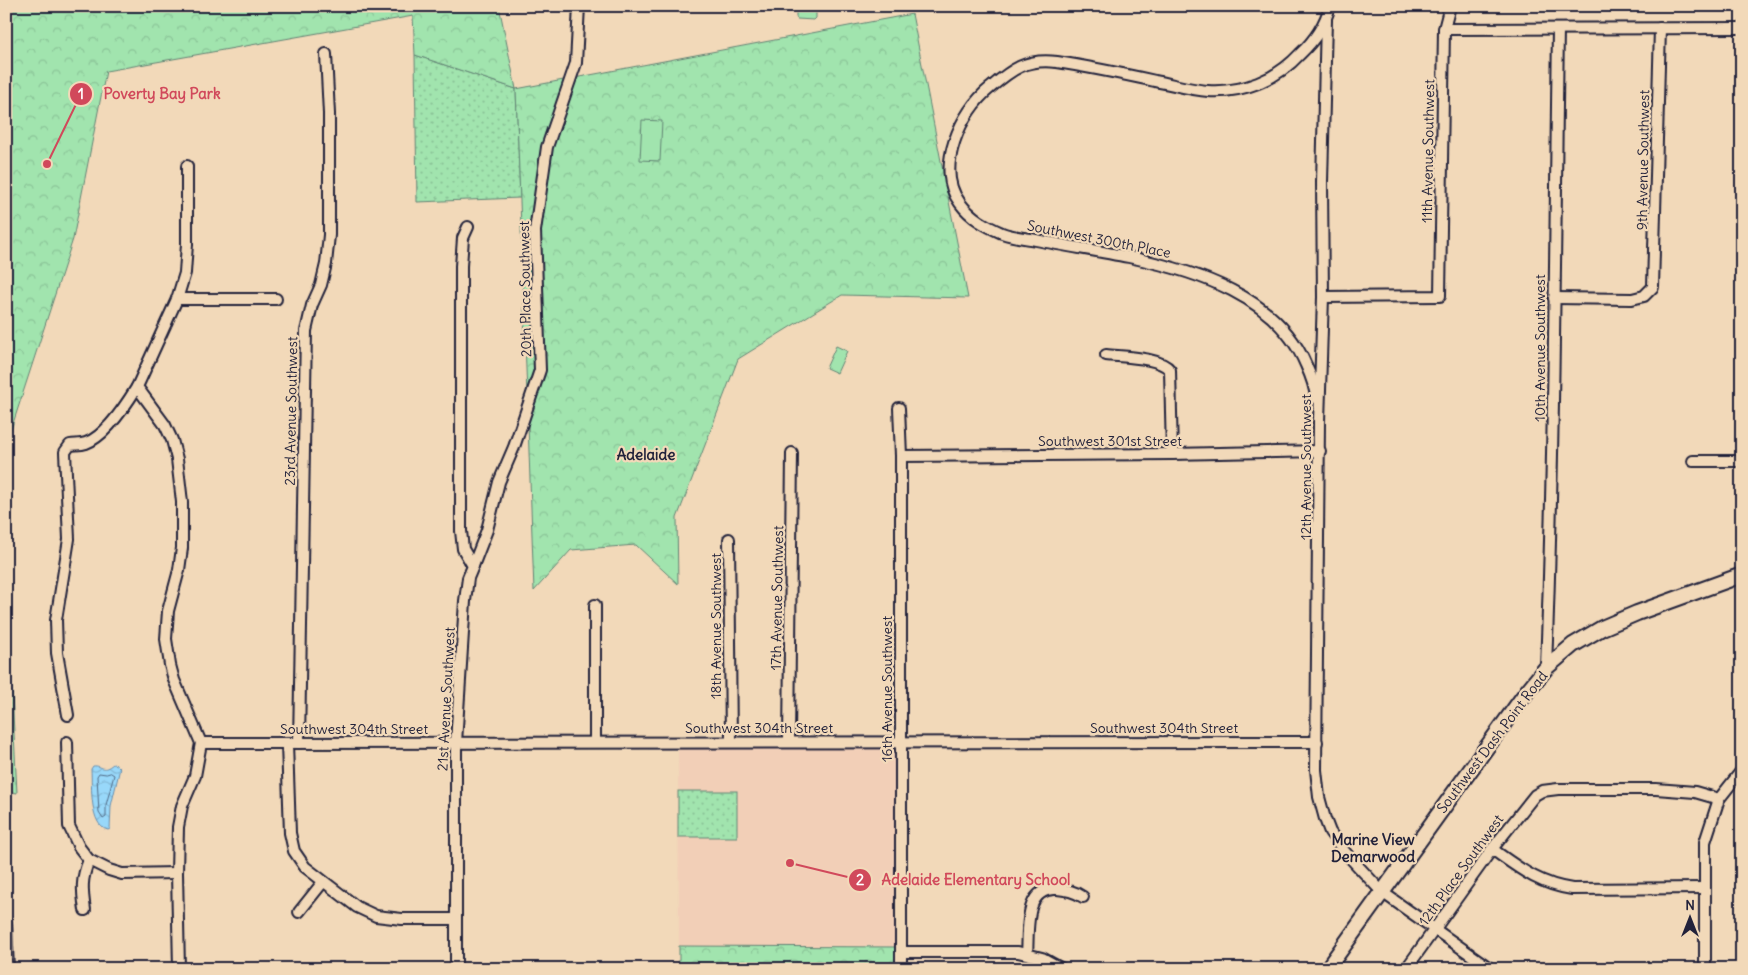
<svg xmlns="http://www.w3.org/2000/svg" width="1748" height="975" viewBox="0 0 1748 975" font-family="Delius,sans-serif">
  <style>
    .built { fill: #f2cfb7 }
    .grass { fill: url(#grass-dots); stroke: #628374 }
    .forest { fill: url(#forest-crowns); stroke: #628374 }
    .pitch { fill: #a1e4ae; stroke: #628374 }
    .water { fill: url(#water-waves); stroke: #698fae }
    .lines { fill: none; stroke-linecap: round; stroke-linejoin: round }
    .shore { stroke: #516b87; stroke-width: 1 }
    .minor-casing { stroke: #22223b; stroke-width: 14 }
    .major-casing { stroke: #22223b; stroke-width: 18 }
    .minor { stroke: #f2d9b9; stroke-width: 10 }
    .major { stroke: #f2d9b9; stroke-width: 14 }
    .labels { text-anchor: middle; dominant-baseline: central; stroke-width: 4.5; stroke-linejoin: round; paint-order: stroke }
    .street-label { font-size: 14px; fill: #22223b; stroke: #f2d9b9 }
    .neighbourhood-label { font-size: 15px; font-weight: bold; fill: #22223b; stroke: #f2d9b9 }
    .leader { fill: none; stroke: #d1495b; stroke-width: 2 }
    .callout-dot { fill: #d1495b; stroke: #f2d9b9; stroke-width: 2 }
    .mark-label { font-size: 15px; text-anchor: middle; font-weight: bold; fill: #fff }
    .callout-label { font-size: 15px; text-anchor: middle; font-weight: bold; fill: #d1495b; stroke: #f2d9b9; stroke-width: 4.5; stroke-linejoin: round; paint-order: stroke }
  </style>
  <defs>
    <pattern id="grass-dots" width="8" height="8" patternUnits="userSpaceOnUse" patternTransform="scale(1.25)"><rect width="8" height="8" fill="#a1e4ae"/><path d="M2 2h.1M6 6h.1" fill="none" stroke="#8ac397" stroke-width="1.8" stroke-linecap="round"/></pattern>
    <pattern id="forest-crowns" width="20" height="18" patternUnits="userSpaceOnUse" patternTransform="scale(1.25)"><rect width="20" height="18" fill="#a1e4ae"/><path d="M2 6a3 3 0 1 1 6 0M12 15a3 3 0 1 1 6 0" fill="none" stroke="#8ac397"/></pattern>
    <pattern id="water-waves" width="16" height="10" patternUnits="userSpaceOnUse" patternTransform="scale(1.25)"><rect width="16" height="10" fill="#98d8fa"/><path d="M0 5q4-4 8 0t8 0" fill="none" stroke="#83b9d7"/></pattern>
  </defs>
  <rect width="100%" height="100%" fill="#f2d9b9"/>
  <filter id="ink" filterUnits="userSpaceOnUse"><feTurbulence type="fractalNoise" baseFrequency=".02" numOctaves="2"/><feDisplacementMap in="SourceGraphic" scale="10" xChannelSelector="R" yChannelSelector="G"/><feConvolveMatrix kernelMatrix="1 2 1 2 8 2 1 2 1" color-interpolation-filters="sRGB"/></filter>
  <g filter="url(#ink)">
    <path class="built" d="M678,742H901V947L679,946Z"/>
    <g class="grass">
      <path d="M415,55L516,89L520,198L417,202Z"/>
      <rect x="678" y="791" width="59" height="46"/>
    </g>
    <g class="forest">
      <path d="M6,6H499L516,89L912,14L968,298L842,295L738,359L677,518L678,584L636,545L571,550L534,591L516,89L415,55L413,16L106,71L73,239L6,445Z"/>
      <path d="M6,572L17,793L6,791Z"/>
      <path d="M679,946L901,947V969H679Z"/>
    </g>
    <g class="pitch">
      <path d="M796,6H816V18L814,20L797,19L796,17Z"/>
      <path d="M642,120L662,121L660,161L640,160Z"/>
      <path d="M836,346L847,351L837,373L826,368Z"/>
    </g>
    <path class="water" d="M113,764L117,765L120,768L111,806L110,829L108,830C89,826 92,785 91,769L93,766C103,765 102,773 113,764Z"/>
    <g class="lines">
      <path class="shore" d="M111,773L114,775L106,805V817L103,819L99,813L97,776L99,773L106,774Z"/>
      <defs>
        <g id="minor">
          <path d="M1326,20L1322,182L1323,297L1319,421L1316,770L1319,797L1325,819L1330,832L1343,850L1382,892L1491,969"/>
          <path d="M1444,29L1742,28"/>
          <path d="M1323,297L1440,296L1444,29L1450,6"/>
          <path d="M1554,298L1632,299L1644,296L1653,287L1660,28"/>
          <path d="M177,299H276"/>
          <path d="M1106,355C1123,357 1160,357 1170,370L1172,454"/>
          <path d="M1316,398C1315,386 1311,376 1306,365C1277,296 1196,271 1129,257C1098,251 1067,246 1036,240C1025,238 1013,237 1002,233C986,226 971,218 960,203C934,169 961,111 990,88C1012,69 1027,58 1057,62C1090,67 1123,74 1155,81C1172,84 1190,90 1208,91C1243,93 1276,80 1300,54C1314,41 1325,25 1330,6"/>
          <path d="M899,408L901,456V969"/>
          <path d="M901,456L1172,454L1320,451"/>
          <path d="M1693,461H1742"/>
          <path d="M729,539L731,742"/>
          <path d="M473,566L487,530L499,482L514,447L540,370L535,231L547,147L576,63L579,6"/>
          <path d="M595,605V742"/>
          <path d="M1546,668C1554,455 1555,242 1558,29"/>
          <path d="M68,715L57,653L56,620L69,539L65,452L70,445C75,444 80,445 86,443C106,436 126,405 137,387"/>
          <path d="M67,742L69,826L79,847L89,860L109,870L122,874L177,873"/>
          <path d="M789,742L792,453"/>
          <path d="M201,743L1317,742"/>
          <path d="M287,743L290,833L294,851L305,867L357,907L376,916L402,919H456"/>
          <path d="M299,743L306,331L312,305L321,285L326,264L329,235V114L326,54"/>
          <path d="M1492,849C1519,868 1538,884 1572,889L1705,888"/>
          <path d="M85,910C82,890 81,879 89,860"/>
          <path d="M299,912L323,882"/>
          <path d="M6,922L8,969"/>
          <path d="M901,952H1018L1042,958L1062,969"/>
          <path d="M1027,954C1029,930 1023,887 1057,889C1067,890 1074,891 1083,897"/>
          <path d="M179,969L177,873L178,827L182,806L195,776L201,743L174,680L170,665L166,639L168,611L179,570L182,548V502L177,459L172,440L165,425L137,387L177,299L185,273L187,244V166"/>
          <path d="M456,969V743L465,601L468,578L473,566L463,549L461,531V266L463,238L468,227"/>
          <path d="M1406,969L1492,849L1535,795L1542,791L1558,789H1656L1695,792L1719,799"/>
          <path d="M1705,969V842L1719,799L1742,770"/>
        </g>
        <path id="major" d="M1327,969L1528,690L1546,668L1573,645L1602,628L1637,613L1742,575"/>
      </defs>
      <use href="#minor" class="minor-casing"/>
      <use href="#major" class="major-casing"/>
      <use href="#minor" class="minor"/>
      <use href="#major" class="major"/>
    </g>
  </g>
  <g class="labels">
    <g class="street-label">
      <text transform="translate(1428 151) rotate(-89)">11th Avenue Southwest</text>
      <text transform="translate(1643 160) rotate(-89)">9th Avenue Southwest</text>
      <text transform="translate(1099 239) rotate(11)">Southwest 300th Place</text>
      <text transform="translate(525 289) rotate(-91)">20th Place Southwest</text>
      <text transform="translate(1540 348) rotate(-90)">10th Avenue Southwest</text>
      <text transform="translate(291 411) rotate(-89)">23rd Avenue Southwest</text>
      <text x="1110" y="441">Southwest 301st Street</text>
      <text transform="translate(1306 467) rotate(-90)">12th Avenue Southwest</text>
      <text transform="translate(777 598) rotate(-89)">17th Avenue Southwest</text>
      <text transform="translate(716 626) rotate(-90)">18th Avenue Southwest</text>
      <text transform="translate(887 689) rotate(-90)">16th Avenue Southwest</text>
      <text transform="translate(446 699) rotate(-87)">21st Avenue Southwest</text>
      <text x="759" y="728">Southwest 304th Street</text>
      <text x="1164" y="728">Southwest 304th Street</text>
      <text x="354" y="729">Southwest 304th Street</text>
      <text transform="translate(1492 742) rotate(-53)">Southwest Dash Point Road</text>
      <text transform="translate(1461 870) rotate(-54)">12th Place Southwest</text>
    </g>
    <g class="neighbourhood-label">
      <text x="646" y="454">Adelaide</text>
      <text x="1373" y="839">Marine View<tspan x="1373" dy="17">Demarwood</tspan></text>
    </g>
  </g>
  <path class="leader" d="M47 164L81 94M790 863L860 880"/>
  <g class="callout-dot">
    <circle cx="47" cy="164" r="5"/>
    <circle cx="790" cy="863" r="5"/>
    <circle cx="81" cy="94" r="12"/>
    <circle cx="860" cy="880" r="12"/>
  </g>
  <g class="mark-label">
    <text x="81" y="99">1</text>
    <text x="860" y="885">2</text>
  </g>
  <g class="callout-label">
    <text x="162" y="99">Poverty Bay Park</text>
    <text x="976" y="885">Adelaide Elementary School</text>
  </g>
  <rect width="1748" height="975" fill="none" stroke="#f2d9b9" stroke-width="25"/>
  <rect x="12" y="12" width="1723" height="950" fill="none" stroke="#22223b" stroke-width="2" filter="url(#ink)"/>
  <g transform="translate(1690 918)" stroke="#f2d9b9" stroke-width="4" paint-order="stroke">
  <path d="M0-4L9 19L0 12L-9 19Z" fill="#22223b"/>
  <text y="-8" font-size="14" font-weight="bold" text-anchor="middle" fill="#22223b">N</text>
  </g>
</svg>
